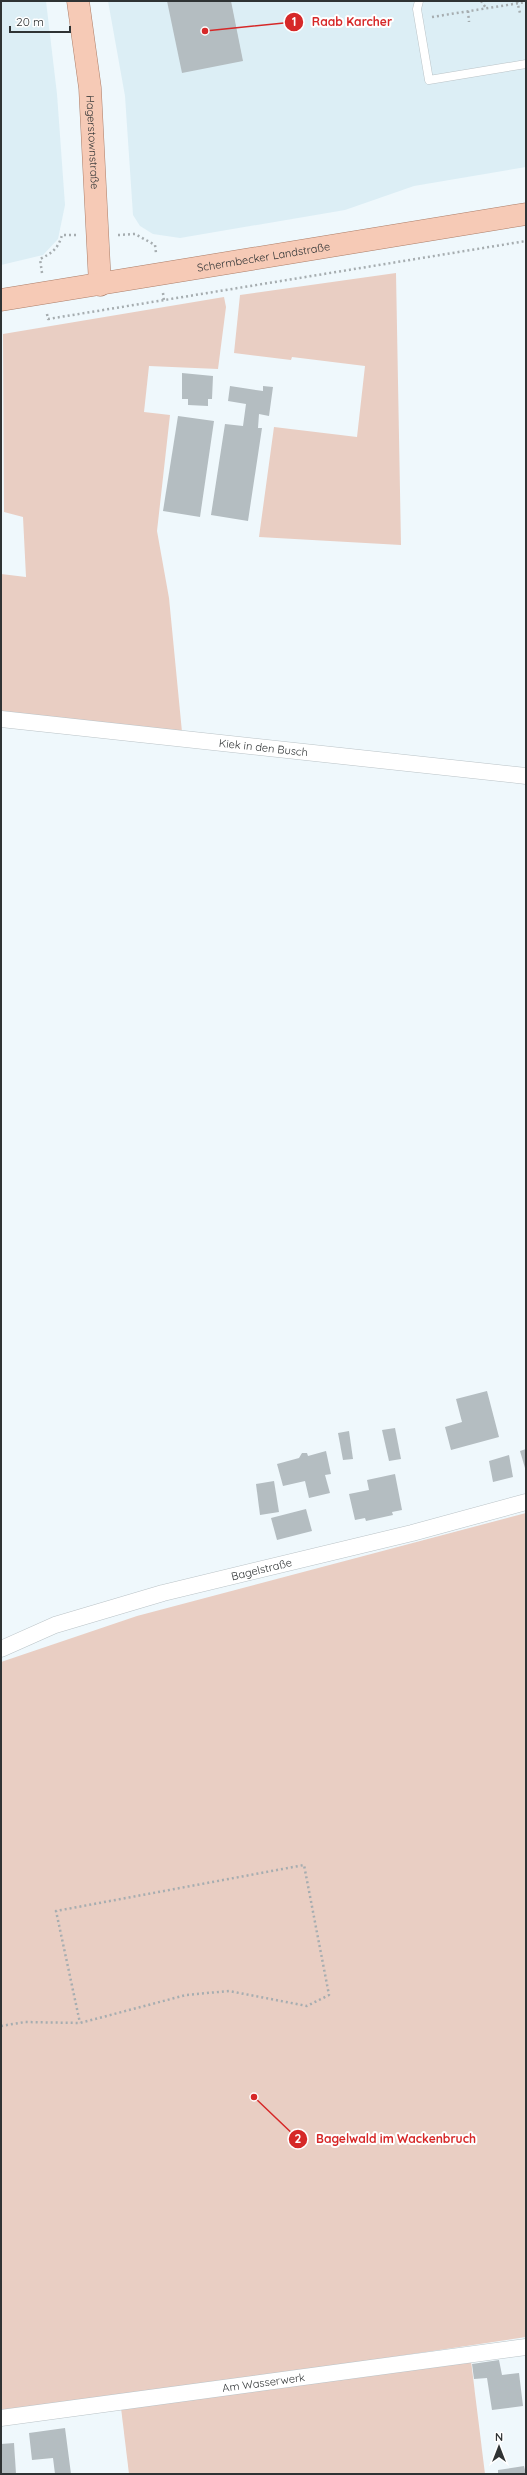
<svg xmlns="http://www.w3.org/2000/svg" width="527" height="2475" viewBox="0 0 527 2475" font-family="Quicksand,sans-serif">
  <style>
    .built { fill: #dceef5 }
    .green { fill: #e9cec3 }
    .building { fill: #b4bdc1 }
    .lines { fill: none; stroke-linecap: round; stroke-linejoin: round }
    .service-casing { stroke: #bac3c7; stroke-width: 9 }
    .minor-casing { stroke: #bac3c7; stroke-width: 17 }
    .primary-casing { stroke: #ac7e69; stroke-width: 23 }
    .path { stroke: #a6adb0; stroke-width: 2.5; stroke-dasharray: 2 3; stroke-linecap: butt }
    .service { stroke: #fff; stroke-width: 8 }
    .minor { stroke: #fff; stroke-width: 16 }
    .primary { stroke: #f6cab6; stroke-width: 22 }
    .labels { text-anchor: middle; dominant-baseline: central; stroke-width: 4; stroke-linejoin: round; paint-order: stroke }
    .street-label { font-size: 11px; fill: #2f3334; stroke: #fff }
    .leader { fill: none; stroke: #d62828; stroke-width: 1.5 }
    .callout-dot { fill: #d62828; stroke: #fff; stroke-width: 1.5 }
    .mark-label { font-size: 12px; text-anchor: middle; font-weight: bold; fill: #fff }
    .callout-label { font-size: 12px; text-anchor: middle; font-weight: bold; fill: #d62828; stroke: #fff; stroke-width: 4; stroke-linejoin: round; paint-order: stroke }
  </style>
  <rect width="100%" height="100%" fill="#eff8fc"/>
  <g class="built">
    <path d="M1,1H46L57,94L65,205L58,239L43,255L1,265Z"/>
    <path d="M108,1H526V167L414,186L345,210L180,238L153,234L140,226L133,215L125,96Z"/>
  </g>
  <g class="green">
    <path d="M396,273L401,545L259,537L274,427L357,437L365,366L292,357L291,360L234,353L240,295Z"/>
    <path d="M224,297L226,307L218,369L149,366L144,412L170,415L157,531L169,598L182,732L1,715V574L26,577L23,517L4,512L3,334Z"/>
    <path d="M526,1513V2337L1,2415V1662L137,1616Z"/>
    <path d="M471,2361L485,2474H129L121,2408Z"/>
  </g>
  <g class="building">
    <path d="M167,1H231L243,61L182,73Z"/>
    <path d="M182,373L213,376L212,399H208V406L188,405V399H182Z"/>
    <path d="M230,386L263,391V386L273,387L269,416L259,414L258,428H262L248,521L211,515L225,424L243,426L246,404L228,401Z"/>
    <path d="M178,416L214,421L200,517L163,511Z"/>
    <path d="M487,1391L499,1437L451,1450L445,1427L462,1422L456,1399Z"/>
    <path d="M395,1428L401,1459L389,1461L382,1430Z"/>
    <path d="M349,1431L353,1459L343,1460L338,1433Z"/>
    <path d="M526,1449V1468H525L520,1451Z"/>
    <path d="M326,1451L331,1474L325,1475L330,1493L309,1498L305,1481L283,1486L277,1464L299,1458L302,1453H307L308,1456Z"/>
    <path d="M509,1455L513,1477L493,1482L489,1461Z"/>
    <path d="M395,1474L402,1510L392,1512L393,1515L366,1521L365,1518L355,1520L349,1494L369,1490L367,1480Z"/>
    <path d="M274,1481L279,1512L260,1515L256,1484Z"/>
    <path d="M306,1509L312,1531L277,1540L271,1518Z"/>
    <path d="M499,2360L502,2375L519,2373L523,2406L492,2410L487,2378L474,2379L472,2364Z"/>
    <path d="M65,2428L71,2474H55L53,2458L32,2460L29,2433Z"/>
    <path d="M14,2443L16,2474H1V2444Z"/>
    <path d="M524,2466L526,2474H498V2470Z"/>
  </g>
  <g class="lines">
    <defs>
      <path id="service" d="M419,1L417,9L429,80L526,64"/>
      <g id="minor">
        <path id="s1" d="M1,719L526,776"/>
        <path id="s2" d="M1,1649L55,1625L163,1593L412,1533L526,1502"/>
        <path id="s3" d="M1,2418L526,2347"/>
      </g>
      <g id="primary">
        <path id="s4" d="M78,1L90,88L100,285"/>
        <path id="s5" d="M1,300L526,214"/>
      </g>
    </defs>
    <use href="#service" class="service-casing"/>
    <use href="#minor" class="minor-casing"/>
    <use href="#primary" class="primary-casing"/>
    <g class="path">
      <path d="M481,1L486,8"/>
      <path d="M517,1L520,13"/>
      <path d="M468,11L469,22"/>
      <path d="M432,17L526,2"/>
      <path d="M118,235L135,234L155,245L156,253"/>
      <path d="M42,273L40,259C52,253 58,249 62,235H77"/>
      <path d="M163,293L164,301"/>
      <path d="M47,314L48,319L526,241"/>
      <path d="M1,2026L25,2022L80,2023L186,1995L229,1991L307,2006L329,1995L304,1865L56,1911L80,2023"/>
    </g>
    <use href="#service" class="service"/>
    <use href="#minor" class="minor"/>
    <use href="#primary" class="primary"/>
  </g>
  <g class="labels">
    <g class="street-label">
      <text stroke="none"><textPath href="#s4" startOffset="142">Hagerstownstraße</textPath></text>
      <text stroke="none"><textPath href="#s5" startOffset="266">Schermbecker Landstraße</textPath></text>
      <text stroke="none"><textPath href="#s1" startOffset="264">Kiek in den Busch</textPath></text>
      <text stroke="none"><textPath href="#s2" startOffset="273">Bagelstraße</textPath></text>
      <text stroke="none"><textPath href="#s3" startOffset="265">Am Wasserwerk</textPath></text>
    </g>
  </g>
  <path class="leader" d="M205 31L294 22M254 2097L298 2139"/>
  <g class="callout-dot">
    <circle cx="205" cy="31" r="4"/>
    <circle cx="254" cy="2097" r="4"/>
    <circle cx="294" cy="22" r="10"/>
    <circle cx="298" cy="2139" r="10"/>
  </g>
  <g class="mark-label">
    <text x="294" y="26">1</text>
    <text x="298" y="2143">2</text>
  </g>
  <g class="callout-label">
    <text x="352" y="26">Raab Karcher</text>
    <text x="396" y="2143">Bagelwald im Wackenbruch</text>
  </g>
  <rect width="527" height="2475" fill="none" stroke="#2f3334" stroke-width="4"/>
  <g transform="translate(499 2447)" stroke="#ffffff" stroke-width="3" paint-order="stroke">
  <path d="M0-3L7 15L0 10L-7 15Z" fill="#2f3334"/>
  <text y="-6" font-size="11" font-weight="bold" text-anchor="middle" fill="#2f3334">N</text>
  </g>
  <path d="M10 26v6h60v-6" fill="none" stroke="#2f3334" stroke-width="2"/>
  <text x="16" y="26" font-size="12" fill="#2f3334" stroke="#ffffff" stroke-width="3" paint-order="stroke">20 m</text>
</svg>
